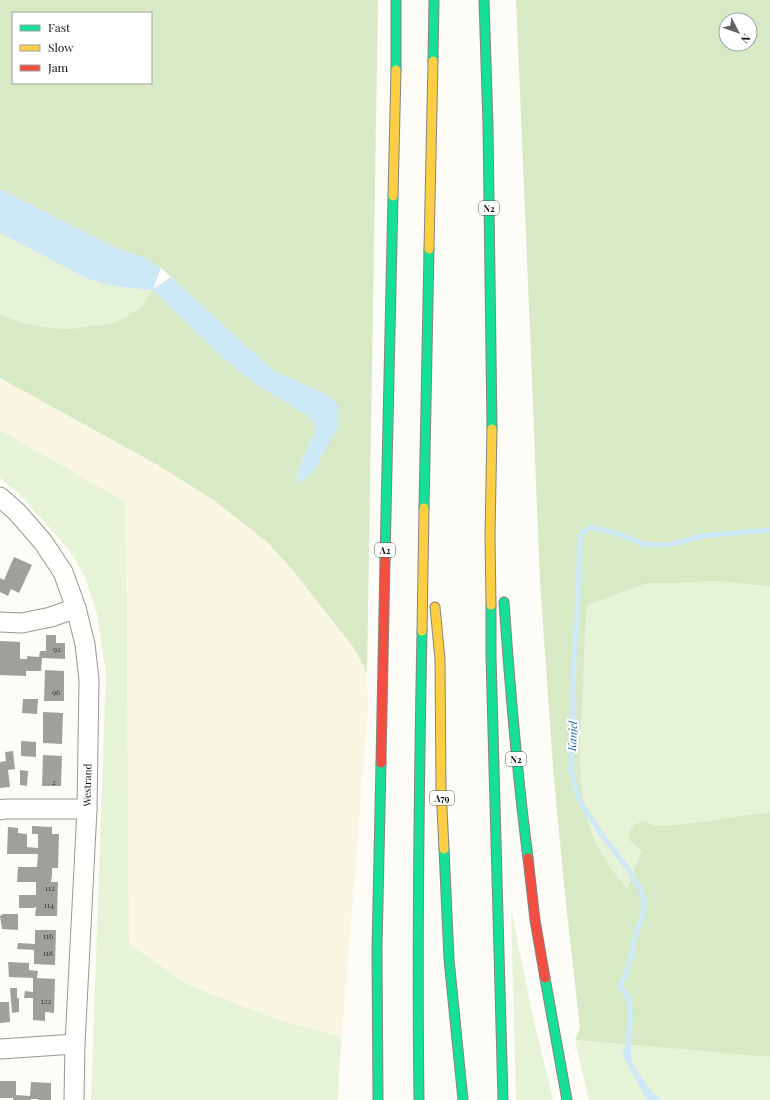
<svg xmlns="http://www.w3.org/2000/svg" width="770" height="1100" viewBox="0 0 770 1100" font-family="'Playfair Display',serif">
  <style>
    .farmland { fill: #f9f7e4 }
    .green { fill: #e7f3d7 }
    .forest { fill: #d8eac5; fill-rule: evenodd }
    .water { fill: #cde8f7 }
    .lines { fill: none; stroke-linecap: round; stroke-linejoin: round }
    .stream { stroke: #cde8f7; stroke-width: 5 }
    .building { fill: #a19f9c }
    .street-casing { stroke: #979795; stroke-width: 21 }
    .fast-casing { stroke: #858482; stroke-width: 11 }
    .slow-casing { stroke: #858482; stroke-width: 11 }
    .jam-casing { stroke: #858482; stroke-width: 11 }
    .street { stroke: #fffffe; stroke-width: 19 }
    .fast { stroke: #16e098; stroke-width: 9 }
    .slow { stroke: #ffcf43; stroke-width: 9 }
    .jam { stroke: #f24e42; stroke-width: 9 }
    .labels { text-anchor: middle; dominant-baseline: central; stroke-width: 4; stroke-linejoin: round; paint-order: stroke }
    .number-label { font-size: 8px; fill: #353434 }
    .shield { fill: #fff; stroke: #585858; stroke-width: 1 }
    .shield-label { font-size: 9px; font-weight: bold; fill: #111 }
    .street-label { font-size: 10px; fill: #111; stroke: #fff }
    .water-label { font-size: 11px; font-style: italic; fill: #1768a6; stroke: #fff }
  </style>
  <rect width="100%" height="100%" fill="#fdfcf7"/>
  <path class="farmland" d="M0,378L156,464L212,499L266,541L291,568L353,647L363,665L367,674L368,710L342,1037L276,1019L189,985L129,944L126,502L0,430Z"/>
  <g class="green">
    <path d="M0,233L86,278L108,285L120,287L153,289L143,305L127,317L110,324L92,325L72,329L50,328L24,323L0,314Z"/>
    <path d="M0,430L126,502L129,944L189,985L276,1019L342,1037L339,1071L338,1100H91L106,674L97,614L86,579L70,551L50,528L17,492L0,478Z"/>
    <path d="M716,581L765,586H770V812L675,825L654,826L643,821L642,850L627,888C615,874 604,860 596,843C576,797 580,744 582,696C584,666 585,635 587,605L647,583H677Z"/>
    <path d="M511,908L534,1022L553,1100H516Z"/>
    <path d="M575,1040L770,1057V1100H589Z"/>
  </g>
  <g class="forest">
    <path d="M0,0H378L367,674L363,665L353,647L291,568L266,541L212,499L156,464L0,378V314L24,323L50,328L72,329L92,325L110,324L127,317L143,305L153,289L220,355L261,387L305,414L313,421L315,427V434L309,444L297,475L299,482L338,428L292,380L275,372L161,268L145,258L118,249L0,189ZM13,13H151V83H13Z"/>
    <path d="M516,0H770V586H765L716,581L677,583H648L587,605C585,633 584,661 583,690C580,740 575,795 596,843C604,860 615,874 627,888L642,850L630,841L628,831L636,824L643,821L654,826L676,825L770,812V1057L575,1040L580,1028L566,904L554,780L540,582L530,329ZM726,20H750V44H726Z"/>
  </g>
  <g class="water">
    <path d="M0,189L118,249L145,258L161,268L153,289L171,277L275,372L325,393L338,404V428L311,475L298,483L297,475L309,444L315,434V427L313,421L305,414L260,387L240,372L220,355L153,290L120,287L108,285L86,278L0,233Z"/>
    <path d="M626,1044L633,1065L649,1088L661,1100H647L622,1054Z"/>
  </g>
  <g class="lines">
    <path class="stream" d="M629,1056C625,1034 640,1003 620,987L629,965L635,937L643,913L644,900L640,888L628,869L602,835L579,800L571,770L574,660L578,598L580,535L590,527L613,532L643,544L669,545L702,536L756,531L770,530"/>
  </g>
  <g class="building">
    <path d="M14,557L32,565L19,593L11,589L8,596L0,592V578L4,580Z"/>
    <path d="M46,635H56V643H65V659L42,658L41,671H26V676L0,675V641L20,642V659H27V656L39,657L40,651H46Z"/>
    <path d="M45,670L64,671V701H44Z"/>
    <path d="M23,699H38L37,714L22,713Z"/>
    <path d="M43,712L63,713L62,744L43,743Z"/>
    <path d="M21,741L36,742V757L21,756Z"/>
    <path d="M13,751L15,769L8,770L10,787L0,788V762L6,761L5,752Z"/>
    <path d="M43,755L62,756L61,786H42Z"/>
    <path d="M20,770L28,771L27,786L20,785Z"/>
    <path d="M32,826L52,827V834H59L58,868H52V875L51,882H58L57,916H35L36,907H35L34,908H19V895H36V882H17L18,867H37L38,854H7L8,827L18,828V833L27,834V847L38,848V834H32Z"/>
    <path d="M3,914H18V930L2,929L0,916Z"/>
    <path d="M35,930H56L55,965L34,964V950L17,949L18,943L35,944Z"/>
    <path d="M8,962L29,963V970L38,971L37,978L55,979L54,1013L45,1012V1021L33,1020V998H24L25,991L33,992V978L9,977Z"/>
    <path d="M10,988H17V998H19V1012L12,1013Z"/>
    <path d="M0,1002H9L10,1022L0,1023Z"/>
    <path d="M0,1081H16V1095L30,1096L31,1082L51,1083V1100H38V1099H30L31,1100H13V1098H0Z"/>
  </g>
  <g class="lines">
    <defs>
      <g id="street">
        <path d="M0,497L17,512L43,542L63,572L76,608L85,644L89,680L87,809L75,1044L74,1100"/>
        <path d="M0,622L22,623L51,617L76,608"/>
        <path d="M0,810L6,809H87"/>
        <path d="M0,1049L75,1044"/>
      </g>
      <g id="fast">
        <path d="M484,0L488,125L492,429"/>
        <path d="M433,61L434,0"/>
        <path d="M396,70V0"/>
        <path d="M424,508L429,249"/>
        <path d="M385,560L393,196"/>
        <path d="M504,602C510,688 517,773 528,858"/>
        <path d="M491,605V656L503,1100"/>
        <path d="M444,849L449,959L463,1100"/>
        <path d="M545,978L567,1100"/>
        <path d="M378,1100L377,949L381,763"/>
        <path d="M419,1100C417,944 419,787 422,631"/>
      </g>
      <g id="slow">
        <path d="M393,196L396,70"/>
        <path d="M429,249L433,61"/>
        <path d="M491,605L490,535L492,429"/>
        <path d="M435,607L440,659L441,788L444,849"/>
        <path d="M422,631L424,508"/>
      </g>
      <g id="jam">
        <path d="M381,763L385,560"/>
        <path d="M528,858L535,920L545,978"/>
      </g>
    </defs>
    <use href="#street" class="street-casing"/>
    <use href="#fast" class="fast-casing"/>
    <use href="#slow" class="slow-casing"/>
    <use href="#jam" class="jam-casing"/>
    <use href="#street" class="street"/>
    <use href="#fast" class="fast"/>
    <use href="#slow" class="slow"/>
    <use href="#jam" class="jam"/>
  </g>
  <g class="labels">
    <g class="number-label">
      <text x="57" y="648">92</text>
      <text x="56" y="691">96</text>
      <text x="54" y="781">2</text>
      <text x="50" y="887">112</text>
      <text x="49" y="904">114</text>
      <text x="48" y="935">116</text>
      <text x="48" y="952">118</text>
      <text x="46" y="1000">122</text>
    </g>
    <g class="shield">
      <rect x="479" y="201" width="20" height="14" rx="3"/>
      <rect x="375" y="543" width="20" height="14" rx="3"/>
      <rect x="506" y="752" width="20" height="14" rx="3"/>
      <rect x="430" y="791" width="24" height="14" rx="3"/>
    </g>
    <g class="shield-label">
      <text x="489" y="208">N2</text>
      <text x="385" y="550">A2</text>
      <text x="516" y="759">N2</text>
      <text x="442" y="798">A79</text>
    </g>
    <g class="street-label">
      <text transform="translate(87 785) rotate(-89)">Westrand</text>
    </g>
    <g class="water-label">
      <text transform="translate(572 736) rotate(-88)">Kanjel</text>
    </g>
  </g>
  <rect x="12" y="12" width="140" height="72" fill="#ffffff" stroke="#a0a0a0"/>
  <rect x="20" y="25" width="20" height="6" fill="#16e098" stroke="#a0a0a0"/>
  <text x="48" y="32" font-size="12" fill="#111111">Fast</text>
  <rect x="20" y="45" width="20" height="6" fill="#ffcf43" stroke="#a0a0a0"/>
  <text x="48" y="52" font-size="12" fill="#111111">Slow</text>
  <rect x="20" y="65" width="20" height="6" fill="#f24e42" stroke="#a0a0a0"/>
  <text x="48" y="72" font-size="12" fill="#111111">Jam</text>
  <g transform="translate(738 32) rotate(131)"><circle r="19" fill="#ffffff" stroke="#a0a0a0"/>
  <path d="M0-3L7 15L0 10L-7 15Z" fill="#646362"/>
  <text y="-6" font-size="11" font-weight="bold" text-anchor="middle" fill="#111111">N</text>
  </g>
</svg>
